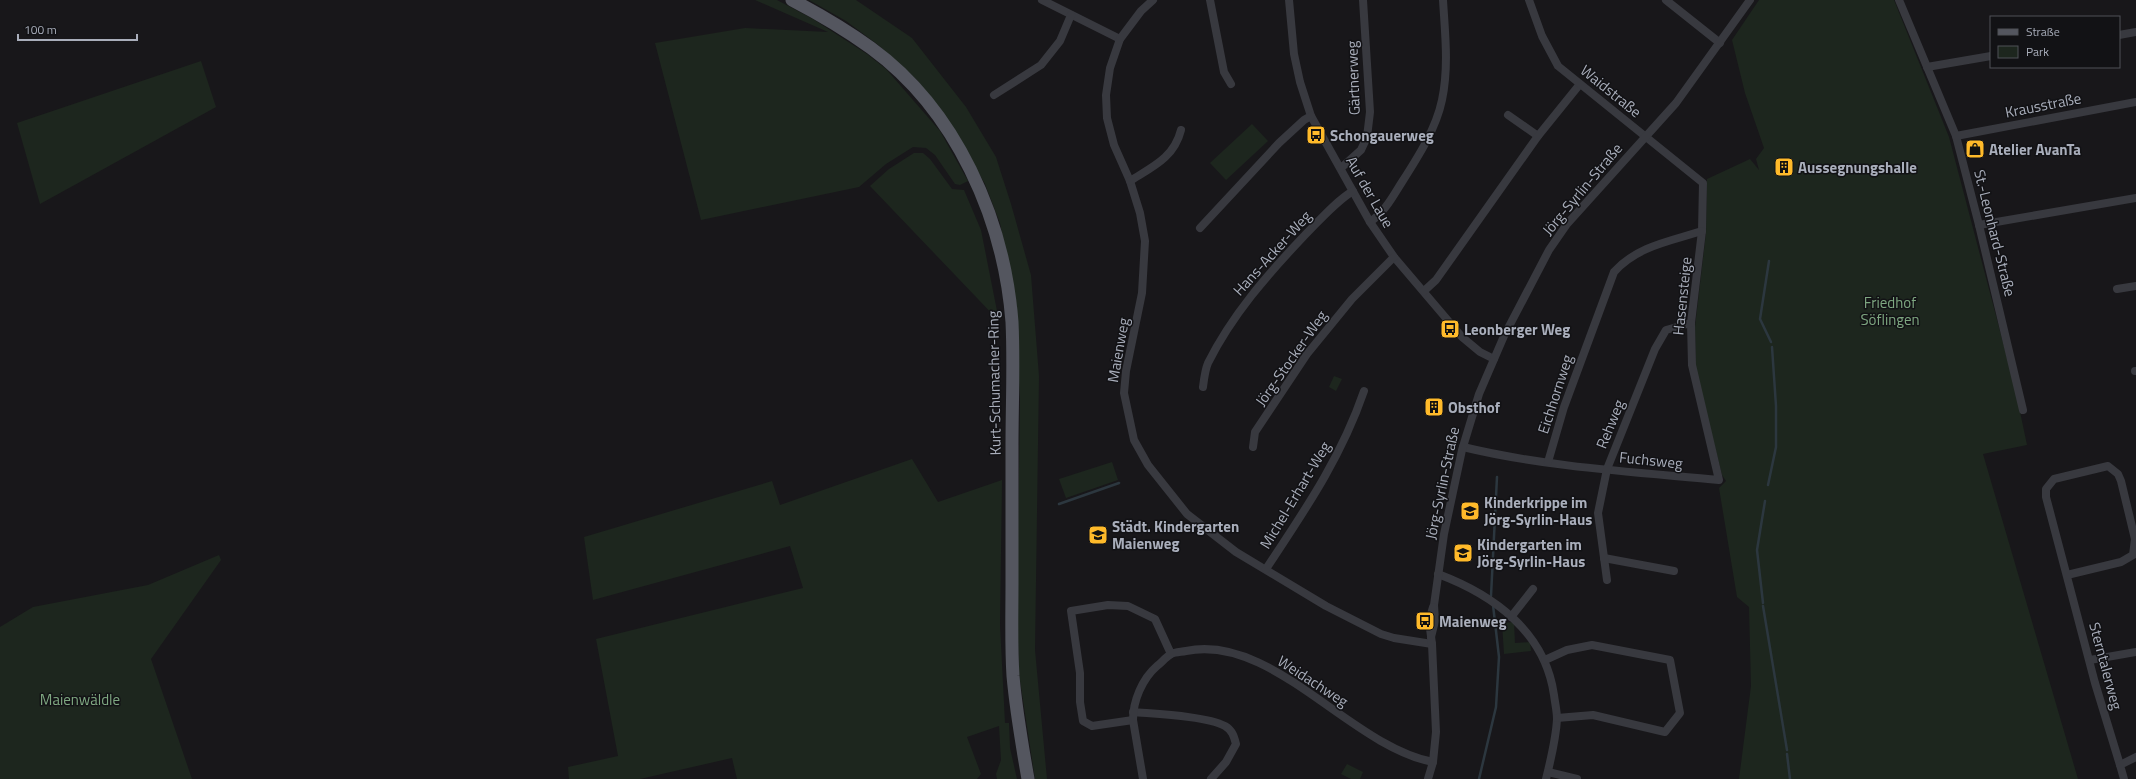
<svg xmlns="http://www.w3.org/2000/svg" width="2136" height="779" viewBox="0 0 2136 779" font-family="'Titillium Web',sans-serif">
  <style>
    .green { fill: #1d261e }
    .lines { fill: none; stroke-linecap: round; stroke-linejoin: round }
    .stream { stroke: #2c373f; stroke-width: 2.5 }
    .minor { stroke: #38393f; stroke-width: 8 }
    .primary { stroke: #54565f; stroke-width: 13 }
    .labels { text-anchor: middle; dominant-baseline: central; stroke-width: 3; stroke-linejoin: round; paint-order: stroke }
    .street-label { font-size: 15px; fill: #a9aebb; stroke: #121215 }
    .poi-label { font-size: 15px; font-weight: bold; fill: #a9aebb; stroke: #121215; text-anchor: start }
    .park-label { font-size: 15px; fill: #7ea781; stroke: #121215 }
  </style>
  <rect width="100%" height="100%" fill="#18171a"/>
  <g class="green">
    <path d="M755,0H777L813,19L867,54L886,69L940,131L968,181L960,185L955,184L935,155L926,148L913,147L886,164L859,187L701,220L655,43L745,28L828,32Z"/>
    <path d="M809,0H856L912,38L966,107L996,157L1011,204L1031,275L1039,376L1035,650L1047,779H1035L1019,674L1017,606L1020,401L1015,304L1000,223L985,184L951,125L917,80L877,44L846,21Z"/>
    <path d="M1759,0H1894L1949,137L2015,388L2027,445L1983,454L2078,779H1739L1751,686L1749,607L1737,597L1719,488L1726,481L1722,475L1696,372L1695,327L1706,233L1707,179L1750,159L1759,170L1756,159L1764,148L1745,93L1732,40Z"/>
    <path d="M201,61L216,107L40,204L17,123Z"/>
    <path d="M1252,124L1268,141L1226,180L1210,163Z"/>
    <path d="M914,153H923L930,159L952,189L964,190L981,230L999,321L870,186L889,169Z"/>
    <path d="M1334,376L1342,379L1336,391L1329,387Z"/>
    <path d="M912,459L938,502L1002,480L1000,625L1005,723H1009L1010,748L1017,779H997L996,774L1001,760L999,726L967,737L981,774L977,779H737L732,758L640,779H569L568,767L618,756L596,639L803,588L790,546L593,600L584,537L772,481L780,505Z"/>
    <path d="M1112,462L1118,480L1066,498L1059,479Z"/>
    <path d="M219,555L221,560L151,659L192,779H0V627L33,607L148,585Z"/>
    <path d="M1514,622L1515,643L1530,642L1531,651L1504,654L1502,623Z"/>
    <path d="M1347,764L1363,772L1360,779H1351L1341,774Z"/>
  </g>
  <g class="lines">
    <g class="stream">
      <path d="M1769,261L1760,319L1771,342"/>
      <path d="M1768,485L1776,447V406L1772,347"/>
      <path d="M1059,504L1119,483"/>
      <path d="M1491,596L1497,477"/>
      <path d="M1763,603L1757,550L1765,501"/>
      <path d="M1763,606L1787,750"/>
      <path d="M1787,754L1790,779"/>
      <path d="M1479,779L1496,707L1499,657L1493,605"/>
    </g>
    <g class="minor">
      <path d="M1042,0L1120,39"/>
      <path d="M1153,0L1141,11L1120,39L1110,68L1106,95L1107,118L1114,145L1130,181L1140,213L1145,241L1142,293L1126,371L1124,393L1134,440L1148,465L1187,514L1236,552L1326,606L1381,634L1394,638L1432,644"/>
      <path d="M1210,0L1224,72L1231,84"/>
      <path d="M1289,0L1294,54L1300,82L1311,116L1370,222L1394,257L1462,337L1480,352L1494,359"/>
      <path d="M1666,0L1720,43"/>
      <path d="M1899,0L1956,136L1979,225L2023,410"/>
      <path d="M2119,35L2136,32"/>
      <path d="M1927,67L1991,56"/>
      <path d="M994,95L1041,65L1060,41L1071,15"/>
      <path d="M1508,115L1538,136"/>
      <path d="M1956,136L2136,102"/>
      <path d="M1341,168L1361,150L1367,137L1370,112L1363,0"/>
      <path d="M1130,181C1152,167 1174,158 1181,130"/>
      <path d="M1370,222C1385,212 1393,196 1402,182C1418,157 1436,129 1442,100C1449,67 1445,33 1443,0"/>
      <path d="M1979,225L2136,198"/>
      <path d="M1200,228L1279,143L1304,120L1311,116"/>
      <path d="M2117,289L2136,286"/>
      <path d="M1424,291L1436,280L1538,136L1580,84"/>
      <path d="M2135,371H2136"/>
      <path d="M1203,387C1204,379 1205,370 1208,363C1232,315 1267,275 1304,236C1319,221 1335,202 1353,191"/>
      <path d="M1253,447L1255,432L1307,354L1352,299L1394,257"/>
      <path d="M1463,447C1546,467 1634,472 1719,480L1692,365L1691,323L1702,231L1703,183L1558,66L1542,36L1529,0"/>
      <path d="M1548,462L1564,407L1614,272C1637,246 1671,241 1702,231"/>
      <path d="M1604,558L1674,571"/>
      <path d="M1266,569C1305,510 1341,458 1364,391"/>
      <path d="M1438,574C1494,595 1545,632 1554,695C1555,703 1557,711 1557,719C1556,739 1551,759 1546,779"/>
      <path d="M2067,575L2121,562L2133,555L2135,539L2121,481L2118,474L2108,466L2054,479L2046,489V497L2095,683L2120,765"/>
      <path d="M1607,580L1598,513L1607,469L1655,349L1666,330L1691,323"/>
      <path d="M1511,617L1533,589"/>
      <path d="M1431,637L1435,621L1434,605L1444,534L1462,450L1479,394L1504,336L1549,250L1567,224L1676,103L1750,0"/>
      <path d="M1545,660L1567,650L1592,645L1670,660L1680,713L1665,732L1593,715L1557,718"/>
      <path d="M2090,660L2136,652"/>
      <path d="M1133,712C1155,714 1206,716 1225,726C1232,730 1234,736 1236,744L1226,762L1211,779"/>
      <path d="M1133,720L1092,726L1083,721L1080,702V673L1071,611L1108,605L1128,606L1155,619L1171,654"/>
      <path d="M1548,772L1577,779"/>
      <path d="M1143,779L1133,720C1133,701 1142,679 1157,666C1161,663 1166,657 1171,654C1175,652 1181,652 1186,651C1272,633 1350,746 1433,762"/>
      <path d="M1428,779L1433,762L1436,732L1432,644L1429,621L1433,607"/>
      <path d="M2124,779L2120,765L2136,757"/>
    </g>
    <path class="primary" d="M792,0C819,14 846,30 871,48C956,110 1004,219 1012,322C1014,363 1012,404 1012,445C1012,491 1012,538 1012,584C1012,614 1011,645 1013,676C1016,710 1022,745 1028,779"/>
  </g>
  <defs>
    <symbol id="bus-square" viewBox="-11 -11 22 22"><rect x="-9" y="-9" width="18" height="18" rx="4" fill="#ffba2a" stroke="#121215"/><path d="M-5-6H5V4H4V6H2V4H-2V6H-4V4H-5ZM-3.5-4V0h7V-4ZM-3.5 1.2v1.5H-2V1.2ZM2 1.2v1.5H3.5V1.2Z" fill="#111"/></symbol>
    <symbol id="shop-square" viewBox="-11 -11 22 22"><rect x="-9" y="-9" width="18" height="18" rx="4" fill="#ffba2a" stroke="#121215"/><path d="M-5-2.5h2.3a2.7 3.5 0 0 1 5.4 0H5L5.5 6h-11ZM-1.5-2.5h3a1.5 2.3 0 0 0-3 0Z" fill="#111"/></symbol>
    <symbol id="building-square" viewBox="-11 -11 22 22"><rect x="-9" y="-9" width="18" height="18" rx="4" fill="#ffba2a" stroke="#121215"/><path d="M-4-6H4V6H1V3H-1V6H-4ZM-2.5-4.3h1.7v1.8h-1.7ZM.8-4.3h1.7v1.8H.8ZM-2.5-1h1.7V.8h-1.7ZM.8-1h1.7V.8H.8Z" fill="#111"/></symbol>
    <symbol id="school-square" viewBox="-11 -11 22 22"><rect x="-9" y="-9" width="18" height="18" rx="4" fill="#ffba2a" stroke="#121215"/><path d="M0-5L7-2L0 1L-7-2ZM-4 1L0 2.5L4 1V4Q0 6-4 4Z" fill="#111"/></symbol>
  </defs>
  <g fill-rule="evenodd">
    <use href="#bus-square" x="1305" y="124" width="22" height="22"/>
    <use href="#shop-square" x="1964" y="138" width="22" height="22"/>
    <use href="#building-square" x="1773" y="156" width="22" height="22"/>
    <use href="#bus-square" x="1439" y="318" width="22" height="22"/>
    <use href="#building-square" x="1423" y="396" width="22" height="22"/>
    <use href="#school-square" x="1459" y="500" width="22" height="22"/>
    <use href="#school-square" x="1087" y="524" width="22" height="22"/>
    <use href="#school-square" x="1452" y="542" width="22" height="22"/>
    <use href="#bus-square" x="1414" y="610" width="22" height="22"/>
  </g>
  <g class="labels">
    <g class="street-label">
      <text transform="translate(1353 78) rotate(-92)">Gärtnerweg</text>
      <text transform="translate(1611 91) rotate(39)">Waidstraße</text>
      <text transform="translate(2043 105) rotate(-11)">Krausstraße</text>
      <text transform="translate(1582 189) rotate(-50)">Jörg-Syrlin-Straße</text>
      <text transform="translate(1370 192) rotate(60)">Auf der Laue</text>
      <text transform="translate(1995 233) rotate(76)">St.-Leonhard-Straße</text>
      <text transform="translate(1272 253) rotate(-48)">Hans-Acker-Weg</text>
      <text transform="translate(1682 296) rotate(-84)">Hasensteige</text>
      <text transform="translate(1118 350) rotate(-80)">Maienweg</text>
      <text transform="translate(1291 358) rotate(-55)">Jörg-Stocker-Weg</text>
      <text transform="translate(994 383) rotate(-91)">Kurt-Schumacher-Ring</text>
      <text transform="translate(1555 394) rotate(-72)">Eichhornweg</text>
      <text transform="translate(1610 424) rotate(-68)">Rehweg</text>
      <text transform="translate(1651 460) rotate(6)">Fuchsweg</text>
      <text transform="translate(1442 483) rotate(-78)">Jörg-Syrlin-Straße</text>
      <text transform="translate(1295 495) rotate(-59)">Michel-Erhart-Weg</text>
      <text transform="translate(2106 666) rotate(75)">Sterntalerweg</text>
      <text transform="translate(1313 681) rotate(33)">Weidachweg</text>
    </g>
    <g class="poi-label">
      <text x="1330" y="135">Schongauerweg</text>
      <text x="1989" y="149">Atelier AvanTa</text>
      <text x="1798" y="167">Aussegnungshalle</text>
      <text x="1464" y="329">Leonberger Weg</text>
      <text x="1448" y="407">Obsthof</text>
      <text x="1484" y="502">Kinderkrippe im<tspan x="1484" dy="17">Jörg-Syrlin-Haus</tspan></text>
      <text x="1112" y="526">Städt. Kindergarten<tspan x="1112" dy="17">Maienweg</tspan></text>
      <text x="1477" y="544">Kindergarten im<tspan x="1477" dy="17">Jörg-Syrlin-Haus</tspan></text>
      <text x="1439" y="621">Maienweg</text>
    </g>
    <g class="park-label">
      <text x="1890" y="302">Friedhof<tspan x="1890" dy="17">Söflingen</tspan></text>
      <text x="80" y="699">Maienwäldle</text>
    </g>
  </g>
  <rect x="1990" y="16" width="130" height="52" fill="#121215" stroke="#4e5057"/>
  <rect x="1998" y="29" width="20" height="6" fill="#54565f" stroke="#4e5057"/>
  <text x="2026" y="36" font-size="12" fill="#a9aebb">Straße</text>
  <rect x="1998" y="46" width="20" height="12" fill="#1d261e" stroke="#4e5057"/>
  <text x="2026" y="56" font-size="12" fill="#a9aebb">Park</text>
  <path d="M18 34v6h119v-6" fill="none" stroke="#a9aebb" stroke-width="2"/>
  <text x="24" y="34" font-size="12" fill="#a9aebb" stroke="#121215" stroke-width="3" paint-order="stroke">100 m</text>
</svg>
